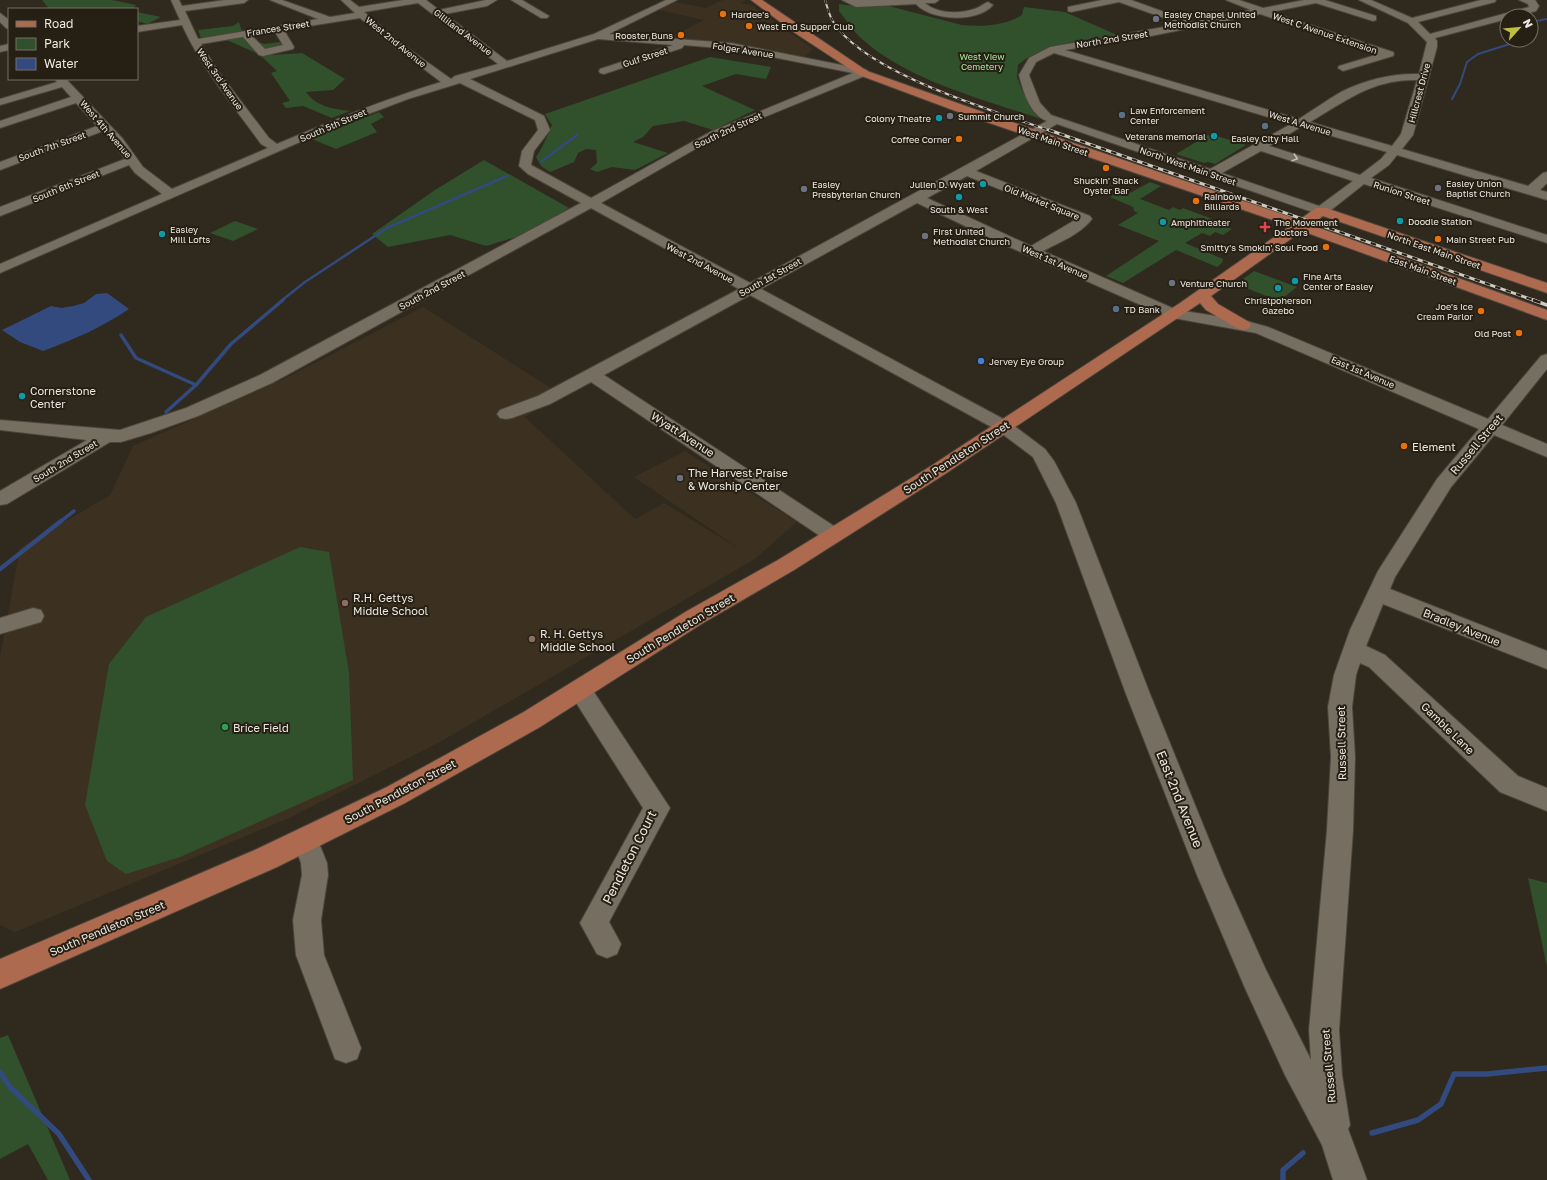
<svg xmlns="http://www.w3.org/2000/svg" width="1547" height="1180" viewBox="0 0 1547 1180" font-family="'Golos Text',sans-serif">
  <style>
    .built { fill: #3c3120 }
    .green { fill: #31512c }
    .water { fill: #324a7e }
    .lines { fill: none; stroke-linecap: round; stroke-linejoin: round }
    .stream-far4 { stroke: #324a7e; stroke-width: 2 }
    .stream-far3 { stroke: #324a7e; stroke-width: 2.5 }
    .stream-far2 { stroke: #324a7e; stroke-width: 3.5 }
    .stream-far1 { stroke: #324a7e; stroke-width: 4.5 }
    .stream { stroke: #324a7e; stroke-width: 5.5 }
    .minor-casing { stroke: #4b453b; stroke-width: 2 }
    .major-casing { stroke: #4b453b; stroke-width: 2 }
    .minor { fill: #766e61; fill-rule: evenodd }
    .major { fill: #ad6a4f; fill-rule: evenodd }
    .rail-far2-casing { stroke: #cec9c1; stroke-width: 2 }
    .rail-far1-casing { stroke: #cec9c1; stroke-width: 3 }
    .rail-casing { stroke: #cec9c1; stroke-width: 3.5 }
    .rail-far2 { stroke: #261f14; stroke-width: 1.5; stroke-dasharray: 4.5; stroke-linecap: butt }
    .rail-far1 { stroke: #261f14; stroke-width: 2; stroke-dasharray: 5.5; stroke-linecap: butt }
    .rail { stroke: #261f14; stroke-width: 2.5; stroke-dasharray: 8; stroke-linecap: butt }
    .oneway { stroke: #c3bdb4 }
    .food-dot { fill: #e8710a; stroke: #261f14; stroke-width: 1.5 }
    .worship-dot { fill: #6b7280; stroke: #261f14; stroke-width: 1.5 }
    .service-dot { fill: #5c6f8a; stroke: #261f14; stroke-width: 1.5 }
    .culture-dot { fill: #0f9aa8; stroke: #261f14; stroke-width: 1.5 }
    .health-dot { fill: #e0444e; stroke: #261f14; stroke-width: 1.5 }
    .shop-dot { fill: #3f7fe0; stroke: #261f14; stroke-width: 1.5 }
    .education-dot { fill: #8d6e63; stroke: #261f14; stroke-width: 1.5 }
    .leisure-dot { fill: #2e9e5b; stroke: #261f14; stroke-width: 1.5 }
    .labels { text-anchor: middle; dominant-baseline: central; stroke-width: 4; stroke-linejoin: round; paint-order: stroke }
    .far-poi-label { font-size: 9px; fill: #ede8e1; stroke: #261f14; text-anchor: start }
    .far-street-label { font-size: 9px; fill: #ede8e1; stroke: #261f14 }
    .far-park-label { font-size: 9px; fill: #a5e79b; stroke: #261f14 }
    .poi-label { font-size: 11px; fill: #ede8e1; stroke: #261f14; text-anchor: start }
    .street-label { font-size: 11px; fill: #ede8e1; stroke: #261f14 }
    .near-street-label { font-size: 13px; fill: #ede8e1; stroke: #261f14 }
  </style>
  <rect width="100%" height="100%" fill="#30291e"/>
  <g class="built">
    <path d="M723,0H746L741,3L754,6L759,11L750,16L756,19L768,17L813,49L802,59L665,40L704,20L659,10L675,2L706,8Z"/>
    <path d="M423,307L562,395L525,417L635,519L664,503L743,551L634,477L685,451L797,522L755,559L440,742L289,818L15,932L0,925V657L20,548L110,495L133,446L286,378Z"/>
  </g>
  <g class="green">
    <path d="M42,0H112L136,5L133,9H49Z"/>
    <path d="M839,4L853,6L881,4L962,25C982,27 1005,26 1022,15L1024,7L1065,12L1117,35C1082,41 1045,42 1018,65L1017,77L1022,90L1041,119C982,99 909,81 862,39C853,31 846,20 839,11Z"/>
    <path d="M137,12L161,17L147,24L137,21Z"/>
    <path d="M239,22L243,36L264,44L280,42L284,47L270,51L273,55L302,53L345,79L333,90L306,92C317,107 333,109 350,111L332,118L303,106L286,108L282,103L290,101L271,73L277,71C270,65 262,55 254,52C242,46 230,43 219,35L201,38L198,30L233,26Z"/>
    <path d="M710,57L771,67L766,79L736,74L702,86L755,110L713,130L684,121L653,126L643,137L633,142L668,153L635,170L612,167L597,172L590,169L597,163L596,150L586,149L578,153L574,162L550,172L541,166L536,157C544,146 546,137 552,125L545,114Z"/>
    <path d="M379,112L384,117L371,124L377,132L336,149L312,139Z"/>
    <path d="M1208,135L1214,137L1217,136L1246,145L1215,164L1208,162L1204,163L1176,154Z"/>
    <path d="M484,160L569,208L526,234L486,246L450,235L388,247L372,234L435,190Z"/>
    <path d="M1150,182L1161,186L1140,199L1169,210L1173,207L1180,210L1183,208L1215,220L1213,222L1232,229L1223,235L1215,232L1210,236L1202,233L1185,243L1223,259L1222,263L1217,267L1176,250L1123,283L1106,276L1159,241L1118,225L1138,213L1134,211L1133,207L1110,197L1120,191L1128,194Z"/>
    <path d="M235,221L258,229L233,241L210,233Z"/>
    <path d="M1254,271L1297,287L1279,301L1236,284Z"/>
    <path d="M300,547L329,552L349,673L353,780L180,857L126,874L107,861L85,805L109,664L146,617Z"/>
    <path d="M1528,878L1547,883V967Z"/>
    <path d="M8,1035L70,1180H48L28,1144L0,1159V1038Z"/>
  </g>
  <path class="water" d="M107,293L129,309C103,327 73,340 43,351L20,342L2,330L51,306L61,308L73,306L84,303L96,294Z"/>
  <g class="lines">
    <g class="stream-far4">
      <path d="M1531,22L1547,19"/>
      <path d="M1452,99L1460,84L1467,62L1478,54L1510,44L1515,40"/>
    </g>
    <g class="stream-far3">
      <path d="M542,161L577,135"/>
      <path d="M281,301L305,282L387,228L507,176"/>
    </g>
    <g class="stream-far2">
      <path d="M121,335L136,358L196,385"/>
      <path d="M166,412L196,385L231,344L283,300"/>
      <path d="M60,522L74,511"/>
    </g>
    <path class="stream-far1" d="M0,569L61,521"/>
    <g class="stream">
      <path d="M0,1072L10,1087L59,1134L89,1180"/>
      <path d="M1372,1133L1418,1120L1441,1104L1454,1074H1487L1547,1068"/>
      <path d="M1283,1180V1170L1303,1153"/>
    </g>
    <defs>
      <g id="minor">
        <path d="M171,0H179L182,6L225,0H248L244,3L185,11L198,39L318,19L270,0H282L330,17L355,13L341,0H350L359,7L403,0H426L439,10L486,0H497L487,6L445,14L507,61L594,34L666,0H677L609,34L731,43L867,70L868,73L867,75L718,136L601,203L750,283L1047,121C1030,115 1023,91 1019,75L1029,58L1050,47L1181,24L1119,2L1071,12L1068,11V7L1102,0H1131L1192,22L1251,10L1226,0H1239L1263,8L1304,0H1325L1376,16V20L1373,21L1316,3L1271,12L1393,52L1394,54L1393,56L1343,71L1338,68L1339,66L1379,54L1260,14L1151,36L1065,50L1299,119C1313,110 1327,100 1341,92C1364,80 1393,73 1419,74L1427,42L1408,23L1359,0H1371L1412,18L1481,0H1496L1495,2L1418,22L1430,34L1529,7L1528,4L1519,0H1535L1539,6L1536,11L1517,16H1507V19L1435,38L1437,41V47L1413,135L1402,149L1528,186L1543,173L1547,172V183L1540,190L1547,192V200L1397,155L1389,165L1371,178L1547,235V243L1364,184L1326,214L1321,215L1057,124L976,171L1090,216L1092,219C1081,234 1058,243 1043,251L1177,310L1243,320L1268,327L1488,419L1541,356L1547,354V369L1502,425L1547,444V457L1494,435L1451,487L1395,577L1390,589L1547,651V669L1383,604L1366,646L1385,655L1518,776L1547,788V811L1500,792L1369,667L1360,663L1356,675L1352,707L1355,757L1353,830L1339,1030L1342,1075L1350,1125L1348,1129L1367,1180H1333L1322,1145L1285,1075L1245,988L1197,875L1126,694L1056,503L1033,457L997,430L750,295L604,375L840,530L843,535L840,540L833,542L826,540L591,382L550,404L512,418L506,419L500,418L497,414L500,410L538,396L739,289L591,208L272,383L198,416L151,433L121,442H110L7,504L0,505V491L87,440L0,430V420L120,430L186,408L260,375L581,203L528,174L519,166L522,151L538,130L535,120L460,83L408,99L339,125L0,273V264L162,194L135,173L129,165L0,216V207L125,159L103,131L0,170V162L97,126L76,103L0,128V121L71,97L62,87L0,105V99L57,82L55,79H66L123,139L143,167L172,189L268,148L261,144C233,105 202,69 182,25L137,32V26L180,20ZM418,3L498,64L455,76L451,79L402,44L364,12ZM360,18L396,48L441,82C385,99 331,121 277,144L269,138L218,71L201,44L243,37L259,55L263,56L293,49L294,47L284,30ZM275,32L283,45L265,49L252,36ZM598,39L673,45L600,69L599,71L600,73L604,74L682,48L684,45L731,49L853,73L710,132L591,198L531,165L534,151L550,130L544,116L470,79ZM1054,53L1291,124L1210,169L1051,115L1040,103L1029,75L1036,62ZM1417,80L1401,134L1392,146L1310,122C1346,101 1372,79 1417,80ZM1301,127L1387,152L1381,159L1360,175L1269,146ZM1261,151L1353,181L1319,206L1222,173ZM967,176L1075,220L1031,246L927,198ZM917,203L1007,246L1168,317L1256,333L1479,429L1437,479L1378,571L1350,630L1334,675L1328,707L1331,757L1327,830L1309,1030L1311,1060L1265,968L1223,874L1150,694L1076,503L1054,461L1045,449L1009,422L761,289Z"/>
        <path d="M511,0H522L549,16L547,18H541Z"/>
        <path d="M842,0H939L935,3H925C937,14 960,14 974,9C979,8 983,4 988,2L993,5C978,23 931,21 916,4L856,7Z"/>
        <path d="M0,13L9,20V29L6,28L0,22Z"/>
        <path d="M9,44V50L0,52V46Z"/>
        <path d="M33,608L41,610L44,616L41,622L0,634V618Z"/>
        <path d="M580,681L588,683L670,808L609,922L621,944L617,954L607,958L597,954L580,923L643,808L568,690L572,683Z"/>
        <path d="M305,827L314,831L327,863L328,875L321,920L324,955L361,1048L357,1059L346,1063L335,1059L296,955L293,920L302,875L301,863L292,839L296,831Z"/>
      </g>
      <path id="major" d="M751,0H762L867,71L977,110L1299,220L1316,208H1326L1547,283V293L1323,216L1311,225L1547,310V320L1302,231L1211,296L1218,304L1249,322L1251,325L1249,328L1243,330L1237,328L1206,310L1200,303L945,474L794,570L703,623L540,727L405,803L277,867L0,989V959L257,849L387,787L522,713L687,611L778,560L931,466L1180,303L1290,226L969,116L859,75L795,33Z"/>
    </defs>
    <use href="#minor" class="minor-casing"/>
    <use href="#major" class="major-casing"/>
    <use href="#minor" class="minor"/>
    <use href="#major" class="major"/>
    <defs>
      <path id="rail-far2" d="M825,0C827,6 829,14 832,20C863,73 994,111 1051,131"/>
      <path id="rail-far1" d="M1049,130L1536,301"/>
      <path id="rail" d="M1533,300L1547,305"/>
    </defs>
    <use href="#rail-far2" class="rail-far2-casing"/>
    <use href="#rail-far1" class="rail-far1-casing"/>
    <use href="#rail" class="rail-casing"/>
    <use href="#rail-far2" class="rail-far2"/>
    <use href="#rail-far1" class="rail-far1"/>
    <use href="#rail" class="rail"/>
  </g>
  <defs><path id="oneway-chevron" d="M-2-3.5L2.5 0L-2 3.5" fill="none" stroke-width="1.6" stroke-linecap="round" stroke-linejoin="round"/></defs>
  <use class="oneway" href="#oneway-chevron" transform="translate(1295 158) rotate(18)"/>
  <g class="food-dot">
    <circle cx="723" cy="14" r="4"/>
    <circle cx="749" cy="26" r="4"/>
    <circle cx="681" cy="35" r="4"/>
    <circle cx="959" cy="139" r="4"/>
    <circle cx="1106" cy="168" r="4"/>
    <circle cx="1196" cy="201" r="4"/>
    <circle cx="1438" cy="239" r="4"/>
    <circle cx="1326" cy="247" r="4"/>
    <circle cx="1481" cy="311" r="4"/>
    <circle cx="1519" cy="333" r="4"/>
    <circle cx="1404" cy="446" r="4"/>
  </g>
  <g class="worship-dot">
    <circle cx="1156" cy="19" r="4"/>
    <circle cx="950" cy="116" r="4"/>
    <circle cx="1438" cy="188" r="4"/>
    <circle cx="804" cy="189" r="4"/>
    <circle cx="925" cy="236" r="4"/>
    <circle cx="1172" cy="283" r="4"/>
    <circle cx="680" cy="478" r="4"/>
  </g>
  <g class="service-dot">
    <circle cx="1122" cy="115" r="4"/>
    <circle cx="1265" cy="126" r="4"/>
    <circle cx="1116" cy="309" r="4"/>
  </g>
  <g class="culture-dot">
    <circle cx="939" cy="118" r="4"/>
    <circle cx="1214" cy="136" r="4"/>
    <circle cx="983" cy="184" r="4"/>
    <circle cx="959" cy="197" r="4"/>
    <circle cx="1400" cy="221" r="4"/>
    <circle cx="1163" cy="222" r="4"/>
    <circle cx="162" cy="234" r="4"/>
    <circle cx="1295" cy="281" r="4"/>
    <circle cx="1278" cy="288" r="4"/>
    <circle cx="22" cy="396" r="4"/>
  </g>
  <path class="health-dot" d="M1263 221h4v4h4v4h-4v4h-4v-4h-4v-4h4z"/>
  <circle class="shop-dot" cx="981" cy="361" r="4"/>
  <g class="education-dot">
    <circle cx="345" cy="603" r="4"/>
    <circle cx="532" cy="639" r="4"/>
  </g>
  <circle class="leisure-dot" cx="225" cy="727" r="4"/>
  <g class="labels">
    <g class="far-poi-label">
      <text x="731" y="14">Hardee's</text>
      <text x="1164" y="14">Easley Chapel United<tspan x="1164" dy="10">Methodist Church</tspan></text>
      <text x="757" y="26">West End Supper Club</text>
      <text x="673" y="35" text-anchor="end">Rooster Buns</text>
      <text x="1130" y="110">Law Enforcement<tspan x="1130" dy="10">Center</tspan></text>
      <text x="958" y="116">Summit Church</text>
      <text x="931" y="118" text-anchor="end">Colony Theatre</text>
      <text x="1206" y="136" text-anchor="end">Veterans memorial</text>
      <text x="1265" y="138" text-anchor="middle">Easley City Hall</text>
      <text x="951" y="139" text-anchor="end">Coffee Corner</text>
      <text x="1106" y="180" text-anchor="middle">Shuckin' Shack<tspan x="1106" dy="10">Oyster Bar</tspan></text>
      <text x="1446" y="183">Easley Union<tspan x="1446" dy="10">Baptist Church</tspan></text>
      <text x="812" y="184">Easley<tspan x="812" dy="10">Presbyterian Church</tspan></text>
      <text x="975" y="184" text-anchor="end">Julien D. Wyatt</text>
      <text x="1204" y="196">Rainbow<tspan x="1204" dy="10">Billiards</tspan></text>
      <text x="959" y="209" text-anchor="middle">South &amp; West</text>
      <text x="1408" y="221">Doodle Station</text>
      <text x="1171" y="222">Amphitheater</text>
      <text x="1274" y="222">The Movement<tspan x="1274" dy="10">Doctors</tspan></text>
      <text x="170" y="229">Easley<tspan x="170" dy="10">Mill Lofts</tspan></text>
      <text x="933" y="231">First United<tspan x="933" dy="10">Methodist Church</tspan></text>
      <text x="1446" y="239">Main Street Pub</text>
      <text x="1318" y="247" text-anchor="end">Smitty's Smokin' Soul Food</text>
      <text x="1303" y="276">Fine Arts<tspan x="1303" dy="10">Center of Easley</tspan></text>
      <text x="1180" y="283">Venture Church</text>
      <text x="1278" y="300" text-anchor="middle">Christpoherson<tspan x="1278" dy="10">Gazebo</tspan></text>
      <text x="1473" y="306" text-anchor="end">Joe's Ice<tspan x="1473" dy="10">Cream Parlor</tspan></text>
      <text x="1124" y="309">TD Bank</text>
      <text x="1511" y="333" text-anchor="end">Old Post</text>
      <text x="989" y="361">Jervey Eye Group</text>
    </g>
    <g class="far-street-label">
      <text transform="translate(278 28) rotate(-9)">Frances Street</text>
      <text transform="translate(463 32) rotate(37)">Gilliland Avenue</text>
      <text transform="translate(1325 33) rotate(19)">West C Avenue Extension</text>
      <text transform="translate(1112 39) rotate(-9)">North 2nd Street</text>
      <text transform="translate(396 42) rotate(39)">West 2nd Avenue</text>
      <text transform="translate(743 50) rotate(9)">Folger Avenue</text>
      <text transform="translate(645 57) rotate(-18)">Gulf Street</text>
      <text transform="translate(220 79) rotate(55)">West 3rd Avenue</text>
      <text transform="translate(1419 93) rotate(-75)">Hillcrest Drive</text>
      <text transform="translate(1300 123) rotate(17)">West A Avenue</text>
      <text transform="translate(333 125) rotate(-23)">South 5th Street</text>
      <text transform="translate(106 129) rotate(49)">West 4th Avenue</text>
      <text transform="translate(728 130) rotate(-25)">South 2nd Street</text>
      <text transform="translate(1053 141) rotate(19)">West Main Street</text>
      <text transform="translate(52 146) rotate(-20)">South 7th Street</text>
      <text transform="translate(1188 166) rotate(19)">North West Main Street</text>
      <text transform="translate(66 186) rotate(-22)">South 6th Street</text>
      <text transform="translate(1402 193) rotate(18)">Runion Street</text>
      <text transform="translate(1042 202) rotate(22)">Old Market Square</text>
      <text transform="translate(1434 250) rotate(19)">North East Main Street</text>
      <text transform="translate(1055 262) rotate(24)">West 1st Avenue</text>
      <text transform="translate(700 263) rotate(28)">West 2nd Avenue</text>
      <text transform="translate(1423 270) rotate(20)">East Main Street</text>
      <text transform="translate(770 277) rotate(-29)">South 1st Street</text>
      <text transform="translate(432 290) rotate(-28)">South 2nd Street</text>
      <text transform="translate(1363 372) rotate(23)">East 1st Avenue</text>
      <text transform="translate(65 461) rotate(-31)">South 2nd Street</text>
    </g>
    <g class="far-park-label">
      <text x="982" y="56">West View<tspan x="982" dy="10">Cemetery</tspan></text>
    </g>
    <g class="poi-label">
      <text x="30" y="390">Cornerstone<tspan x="30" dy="13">Center</tspan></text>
      <text x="1412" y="446">Element</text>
      <text x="688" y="472">The Harvest Praise<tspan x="688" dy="13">&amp; Worship Center</tspan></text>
      <text x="353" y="597">R.H. Gettys<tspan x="353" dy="13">Middle School</tspan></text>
      <text x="540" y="633">R. H. Gettys<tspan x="540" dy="13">Middle School</tspan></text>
      <text x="233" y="727">Brice Field</text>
    </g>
    <g class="street-label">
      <text transform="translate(683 434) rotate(33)">Wyatt Avenue</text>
      <text transform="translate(1476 444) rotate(-50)">Russell Street</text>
      <text transform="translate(956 457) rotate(-33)">South Pendleton Street</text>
      <text transform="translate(1462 627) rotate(22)">Bradley Avenue</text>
      <text transform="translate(680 628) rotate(-31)">South Pendleton Street</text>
      <text transform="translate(1448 728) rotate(44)">Gamble Lane</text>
      <text transform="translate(1341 743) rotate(-91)">Russell Street</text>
      <text transform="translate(400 791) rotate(-28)">South Pendleton Street</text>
      <text transform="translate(107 928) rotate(-23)">South Pendleton Street</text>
      <text transform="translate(1328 1066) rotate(-95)">Russell Street</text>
    </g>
    <g class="near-street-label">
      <text transform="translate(1180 799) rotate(68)">East 2nd Avenue</text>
      <text transform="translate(629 857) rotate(-63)">Pendleton Court</text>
    </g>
  </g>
  <rect x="8" y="8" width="130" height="72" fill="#261f14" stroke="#766f66"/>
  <rect x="16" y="21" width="20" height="6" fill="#ad6a4f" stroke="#766f66"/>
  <text x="44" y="28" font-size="12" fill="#ede8e1">Road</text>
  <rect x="16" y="38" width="20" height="12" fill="#31512c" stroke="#766f66"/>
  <text x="44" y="48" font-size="12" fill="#ede8e1">Park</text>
  <rect x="16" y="58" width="20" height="12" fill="#324a7e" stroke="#766f66"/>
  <text x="44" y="68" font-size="12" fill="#ede8e1">Water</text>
  <g transform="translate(1519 28) rotate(63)"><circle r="19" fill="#261f14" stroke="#766f66"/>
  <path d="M0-3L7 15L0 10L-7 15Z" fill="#bebf42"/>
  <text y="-6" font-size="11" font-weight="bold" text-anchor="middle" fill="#ede8e1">N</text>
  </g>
</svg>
